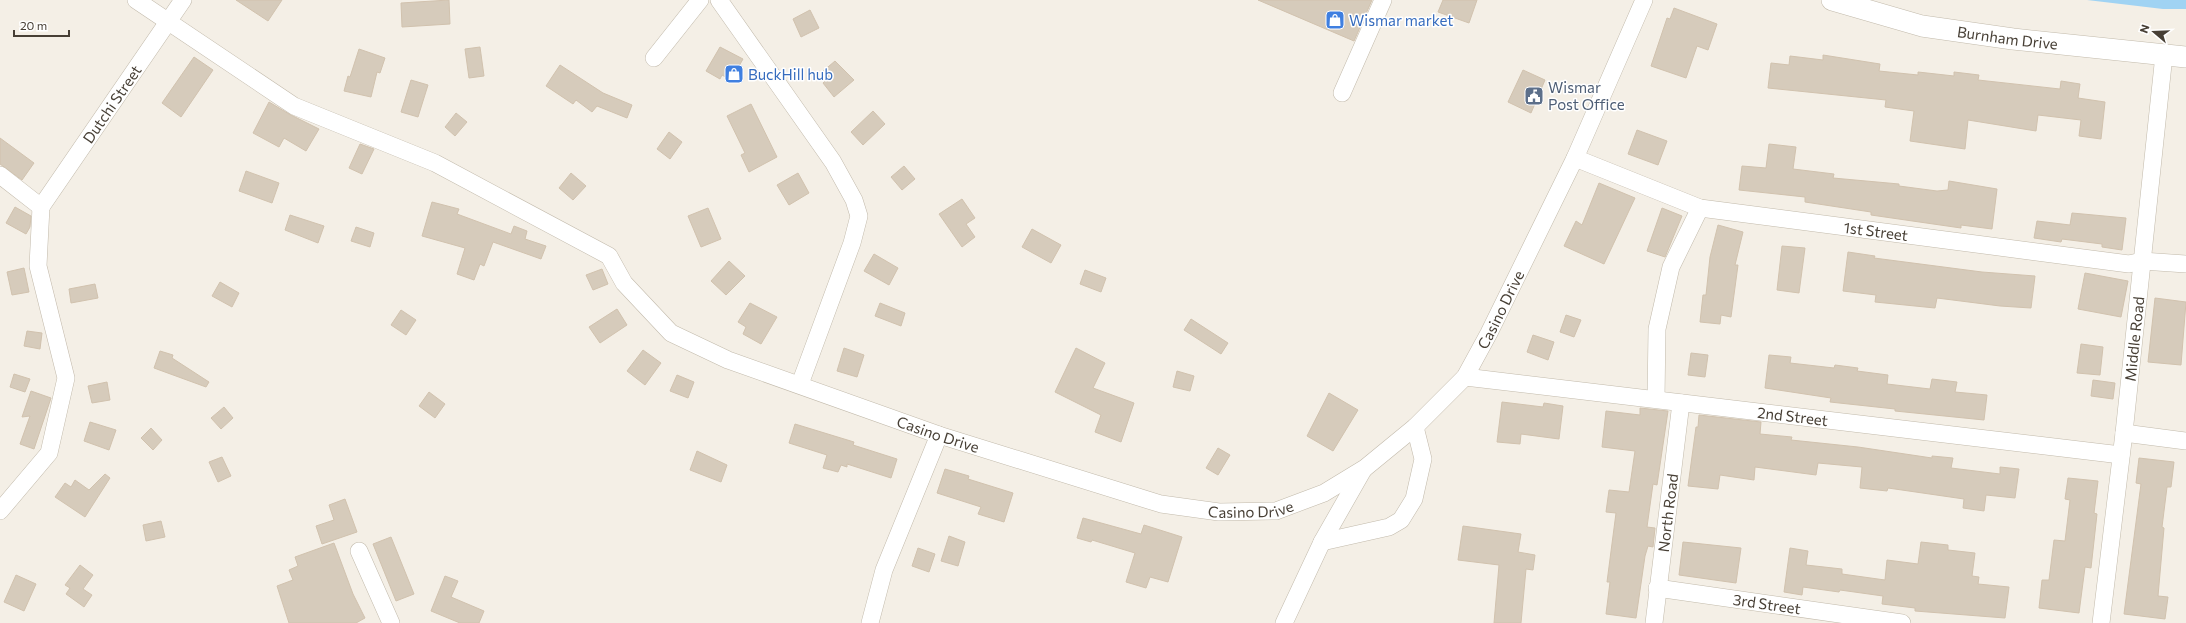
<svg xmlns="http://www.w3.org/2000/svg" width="2186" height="623" viewBox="0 0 2186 623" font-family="Commissioner,sans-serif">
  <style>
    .water { fill: #a0d3f3 }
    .building { fill: #d6cbbb; stroke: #d1c2ae }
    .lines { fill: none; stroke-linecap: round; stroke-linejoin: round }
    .minor-casing { stroke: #c2baab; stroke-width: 18 }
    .tertiary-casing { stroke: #c2baab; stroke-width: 22 }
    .minor { stroke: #fff; stroke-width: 17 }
    .tertiary { stroke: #fff; stroke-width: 21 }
    .labels { text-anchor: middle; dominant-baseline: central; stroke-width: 3; stroke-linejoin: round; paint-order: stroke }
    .shop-label { font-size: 15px; fill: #366cbe; stroke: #fff; text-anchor: start }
    .street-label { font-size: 15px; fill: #473f35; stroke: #fff }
    .service-label { font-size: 15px; fill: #4e5e75; stroke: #fff; text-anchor: start }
  </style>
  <rect width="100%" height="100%" fill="#f4efe6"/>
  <path class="water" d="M2087,0H2186V9H2163Z"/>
  <g class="building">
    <path d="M236,0H282L268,21Z"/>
    <path d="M449,0L450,24L402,27L401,3Z"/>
    <path d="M1258,0H1372L1354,41Z"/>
    <path d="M1443,0H1477L1469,23L1438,12Z"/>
    <path d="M1674,8L1717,24L1708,50L1697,46L1686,78L1651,66L1667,18L1670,19Z"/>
    <path d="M810,10L819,28L801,37L793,19Z"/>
    <path d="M480,47L484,76L469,78L465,49Z"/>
    <path d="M720,47L743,59L731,80L722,75L720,79L706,71Z"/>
    <path d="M359,49L385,58L380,73L377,72L371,97L344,91L348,76L350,77Z"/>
    <path d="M1823,55L1880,64L1879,71L1918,75V72L1954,76V72L1979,75L1978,80L2060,89L2061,81L2080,84L2078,98L2105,102L2101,139L2079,136L2081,120L2038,115L2036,131L1968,120L1965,149L1910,141L1914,111L1885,107L1886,100L1768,88L1771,63L1789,65L1790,56L1823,60Z"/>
    <path d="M194,57L213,70L181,117L162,103Z"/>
    <path d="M835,61L854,80L834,97L823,83L827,79L822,72Z"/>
    <path d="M560,65L603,93L632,105L627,118L597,106L592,112L576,100L573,104L546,86Z"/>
    <path d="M1523,70L1545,80L1531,113L1508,102Z"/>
    <path d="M411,80L428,85L418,117L401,112Z"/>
    <path d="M269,102L289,114L319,129L306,151L284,138L279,147L253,133Z"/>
    <path d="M751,104L777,157L749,172L741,155L745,153L727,116Z"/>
    <path d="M873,111L885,124L863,145L851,132Z"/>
    <path d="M456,113L467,122L455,136L445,127Z"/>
    <path d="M1637,130L1667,141L1658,165L1628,154Z"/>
    <path d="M669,132L682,142L670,159L657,149Z"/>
    <path d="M0,138L34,163L22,180L0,164Z"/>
    <path d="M360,144L374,149L362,174L349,168Z"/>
    <path d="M1769,144L1796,147L1793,169L1834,174L1833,178L1899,184V186L1937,191L1948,190L1949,181L1997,189L1992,229L1961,225V228L1871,215V212L1805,202V197L1739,190L1742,166L1766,168Z"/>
    <path d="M904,166L915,179L902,190L891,177Z"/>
    <path d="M246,171L279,183L272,203L239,191Z"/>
    <path d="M571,173L586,186L573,200L559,188Z"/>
    <path d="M798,173L809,193L789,205L777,185Z"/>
    <path d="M1599,183L1635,198L1604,264L1564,246L1576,221L1582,225Z"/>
    <path d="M962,199L975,218L966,224L975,237L962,247L939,214Z"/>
    <path d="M432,202L459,209L457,214L511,234L514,226L527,231L525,239L546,246L541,259L493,242L484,266L480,264L474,280L457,274L465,248L422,236Z"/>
    <path d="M15,207L31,216L30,227L26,234L6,223Z"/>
    <path d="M708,208L721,239L701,247L688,216Z"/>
    <path d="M1662,208L1682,216L1665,257L1647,251Z"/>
    <path d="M2072,213L2126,218L2122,250L2102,247V244L2062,239L2061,242L2034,238L2037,221L2070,225Z"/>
    <path d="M290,215L324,226L318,243L285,230Z"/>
    <path d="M1718,225L1743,232L1735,265H1738L1731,317L1721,315L1720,324L1700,322L1703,295H1706L1710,257Z"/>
    <path d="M356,227L374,233L370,247L351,241Z"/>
    <path d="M1032,229L1061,245L1051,263L1022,247Z"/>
    <path d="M1782,246L1805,248L1799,293L1777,290Z"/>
    <path d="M1848,252L1875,256L1874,258L1982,272L2035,276L2031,308L2000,306L1937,298L1935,308L1875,302L1876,295L1843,291Z"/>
    <path d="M874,254L898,268L889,285L864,271Z"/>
    <path d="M729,261L745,276L726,295L711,281Z"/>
    <path d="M24,268L29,292L12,295L7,272Z"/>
    <path d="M602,269L608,284L593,290L586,275Z"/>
    <path d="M1085,270L1106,278L1101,292L1080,284Z"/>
    <path d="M2085,273L2128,281L2121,317L2078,309Z"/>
    <path d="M220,282L239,293L232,307L212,296Z"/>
    <path d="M95,284L98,298L71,303L69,289Z"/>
    <path d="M2155,298L2186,302L2181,365L2148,362Z"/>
    <path d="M750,303L777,317L761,344L743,334L746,327L738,322Z"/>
    <path d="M880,303L905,313L901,326L875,316Z"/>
    <path d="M617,309L627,325L600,343L589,327Z"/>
    <path d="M401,310L416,320L406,335L391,325Z"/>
    <path d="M1566,315L1581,320L1574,337L1560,332Z"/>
    <path d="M1191,319L1228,343L1221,354L1184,330Z"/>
    <path d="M27,331L42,333L40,349L24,346Z"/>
    <path d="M1533,335L1554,342L1548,360L1527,352Z"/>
    <path d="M2081,344L2103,347L2100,375L2077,373Z"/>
    <path d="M844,348L864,355L857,377L837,371Z"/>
    <path d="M1076,348L1105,363L1093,388L1134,403L1121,442L1095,432L1101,415L1055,392Z"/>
    <path d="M643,350L661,363L645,385L627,371Z"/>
    <path d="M160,351L173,355L172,358L209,382L206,387L154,368Z"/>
    <path d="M1691,353L1708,355L1705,377L1688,375Z"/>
    <path d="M1769,355L1791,357L1790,363L1834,368L1835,365L1858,368L1857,371L1888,375L1887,384L1930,389L1932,379L1957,382L1955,392L1987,395L1984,420L1895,411V409L1830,402L1831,398L1765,388Z"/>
    <path d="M1177,371L1194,376L1190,391L1173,387Z"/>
    <path d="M14,374L30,379L25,392L10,387Z"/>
    <path d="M677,375L694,382L688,398L670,391Z"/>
    <path d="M2093,380L2115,383L2113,399L2091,396Z"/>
    <path d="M107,382L110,400L92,403L88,386Z"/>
    <path d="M31,391L51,398L34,449L20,444L30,416L22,417Z"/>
    <path d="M429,392L445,404L435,418L419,406Z"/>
    <path d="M1329,393L1358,410L1333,451L1307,436Z"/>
    <path d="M1502,402L1543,407L1544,403L1563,406L1559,439L1521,434L1520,444L1497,442Z"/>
    <path d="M224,407L233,418L221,429L211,418Z"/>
    <path d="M1640,408L1668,411L1657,485L1653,484L1647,527L1655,528L1653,547L1648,546L1645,556L1636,618L1606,614L1610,582H1607L1616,513L1606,512L1609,490L1629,492L1635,451L1602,447L1606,411L1640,415Z"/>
    <path d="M1699,415L1761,422L1760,434L1792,437L1791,440L1858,447L1932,458V456L1953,458L1951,468L2000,474V467L2019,469L2015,498L1986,495L1984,511L1963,508L1964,499L1888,488L1887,491L1860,488L1862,467L1818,463L1816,475L1755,467L1754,480L1720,475L1718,489L1688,486L1696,427H1698Z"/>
    <path d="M90,422L116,430L109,450L84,441Z"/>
    <path d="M795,424L854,442L853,445L897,459L891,478L847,464V467L841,465L838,472L823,468L827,455L789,443Z"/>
    <path d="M151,428L162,440L153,450L141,438Z"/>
    <path d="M1218,448L1230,455L1218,475L1206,468Z"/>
    <path d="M697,451L727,465L721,482L690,470Z"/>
    <path d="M222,457L231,476L218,482L209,462Z"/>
    <path d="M2139,458L2174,462L2171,487H2167L2162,527L2164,528L2158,596L2168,597L2165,619L2124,614L2141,484L2136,483Z"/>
    <path d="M945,469L969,476L968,479L1013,493L1004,522L978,514L981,507L937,493Z"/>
    <path d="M105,474L110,478L85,517L55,497L65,483L71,487L75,480L89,490Z"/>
    <path d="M2068,478L2098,481L2094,513L2097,514L2091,568L2085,567L2079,613L2039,608L2042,580H2049L2054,540L2065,541L2070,500L2065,499Z"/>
    <path d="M345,499L357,532L322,544L316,526L334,520L329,505Z"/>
    <path d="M1083,518L1141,534L1144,525L1182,537L1168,582L1150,577L1146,588L1126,582L1135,553L1092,540L1091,542L1077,538Z"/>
    <path d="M161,521L165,537L146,541L143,525Z"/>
    <path d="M1463,526L1521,534L1518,552L1535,555L1533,570L1526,569L1521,623H1494L1499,565L1458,560Z"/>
    <path d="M949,536L965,542L958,566L941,561Z"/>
    <path d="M391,537L414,594L396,601L373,544Z"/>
    <path d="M1683,542L1741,548L1736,583L1679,575Z"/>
    <path d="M1921,542L1948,545V550L1975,553L1972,576L1979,577L1978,584L2009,587L2005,618L1915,611V608L1882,604L1883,596L1840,590L1839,592L1803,587L1802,595L1784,592L1790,548L1808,551L1806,565L1842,569V574L1885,580L1887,560L1918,564Z"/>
    <path d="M334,543L353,594L365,618L356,623H289L277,586L293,580L289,570L298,566L295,557Z"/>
    <path d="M918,548L935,554L929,572L912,566Z"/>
    <path d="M80,565L93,575L83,589L92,595L84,607L66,594L70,588L65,585Z"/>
    <path d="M16,575L36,584L24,611L4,602Z"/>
    <path d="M445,576L458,581L451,597L484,611L479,623H460L431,611Z"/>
  </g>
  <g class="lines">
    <defs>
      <g id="minor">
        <path id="s1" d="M136,0L294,106L435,163L609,256L624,283L671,333L728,360L939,435L1161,504L1219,512L1276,511L1324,493L1365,468L1415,427L1465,377L1489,333L1575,158L1644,0"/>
        <path d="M719,0L833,162L854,200L859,216L852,243L800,384"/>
        <path d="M654,58L700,0"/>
        <path d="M1342,93L1383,0"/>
        <path id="s2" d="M1575,158L1700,208L2129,264L2142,261L2186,264"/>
        <path d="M0,175L41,207"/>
        <path id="s3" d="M41,207L183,0"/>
        <path id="s4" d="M1465,377L2121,455"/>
        <path d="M1656,399L1657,329L1671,267L1700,208"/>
        <path d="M2124,433L2186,441"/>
        <path d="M0,511L49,453L66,378L38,266L41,207"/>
        <path d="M1322,542L1389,527L1401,520L1414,499L1423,459L1415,427"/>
        <path d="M359,551L391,623"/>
        <path id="s5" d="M1657,588L1902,623"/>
        <path d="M870,623L884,570L939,435"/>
        <path d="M1284,623L1322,542L1363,470"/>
        <path id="s6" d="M1654,623L1681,403"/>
        <path id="s7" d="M2101,623L2124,433L2164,55"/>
      </g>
      <g id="tertiary">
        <path id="s8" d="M1832,0L1922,26L2013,39L2186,57"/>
      </g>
    </defs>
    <use href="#minor" class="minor-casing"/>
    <use href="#tertiary" class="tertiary-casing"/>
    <use href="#minor" class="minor"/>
    <use href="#tertiary" class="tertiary"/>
  </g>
  <defs>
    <symbol id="shop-square" viewBox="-11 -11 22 22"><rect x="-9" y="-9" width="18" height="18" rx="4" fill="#3f7fe0" stroke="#fff"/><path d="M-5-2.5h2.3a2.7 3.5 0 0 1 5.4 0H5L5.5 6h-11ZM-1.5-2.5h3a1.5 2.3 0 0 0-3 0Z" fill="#fff"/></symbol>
    <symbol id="civic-square" viewBox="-11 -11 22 22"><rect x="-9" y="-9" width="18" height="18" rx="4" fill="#5c6f8a" stroke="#fff"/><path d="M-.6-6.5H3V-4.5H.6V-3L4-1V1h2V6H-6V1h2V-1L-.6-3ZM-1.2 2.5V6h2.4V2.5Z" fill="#fff"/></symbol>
  </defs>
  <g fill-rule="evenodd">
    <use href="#shop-square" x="1324" y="9" width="22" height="22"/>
    <use href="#shop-square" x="723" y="63" width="22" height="22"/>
    <use href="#civic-square" x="1523" y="85" width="22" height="22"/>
  </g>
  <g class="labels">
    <g class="shop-label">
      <text x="1349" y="20">Wismar market</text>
      <text x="748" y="74">BuckHill hub</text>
    </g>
    <g class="street-label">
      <text stroke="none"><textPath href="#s8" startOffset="180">Burnham Drive</textPath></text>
      <text stroke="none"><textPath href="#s3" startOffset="125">Dutchi Street</textPath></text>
      <text stroke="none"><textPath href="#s2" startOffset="312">1st Street</textPath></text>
      <text stroke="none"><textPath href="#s1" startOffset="1585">Casino Drive</textPath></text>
      <text stroke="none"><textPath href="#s7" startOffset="286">Middle Road</textPath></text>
      <text stroke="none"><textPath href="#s4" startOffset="330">2nd Street</textPath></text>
      <text stroke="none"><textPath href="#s1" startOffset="925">Casino Drive</textPath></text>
      <text stroke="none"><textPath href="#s1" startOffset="1249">Casino Drive</textPath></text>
      <text stroke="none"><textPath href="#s6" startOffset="111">North Road</textPath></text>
      <text stroke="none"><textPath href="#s5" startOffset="111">3rd Street</textPath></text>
    </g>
    <g class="service-label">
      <text x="1548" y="87">Wismar<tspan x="1548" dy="17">Post Office</tspan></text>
    </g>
  </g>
  <g transform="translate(2154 32) rotate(289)" stroke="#ffffff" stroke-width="3" paint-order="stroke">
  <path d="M0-3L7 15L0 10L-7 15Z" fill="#473f35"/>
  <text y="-6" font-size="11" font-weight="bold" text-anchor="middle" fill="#473f35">N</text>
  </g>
  <path d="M14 30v6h55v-6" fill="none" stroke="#473f35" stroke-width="2"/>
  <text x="20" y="30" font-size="12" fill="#473f35" stroke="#ffffff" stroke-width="3" paint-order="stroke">20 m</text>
</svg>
